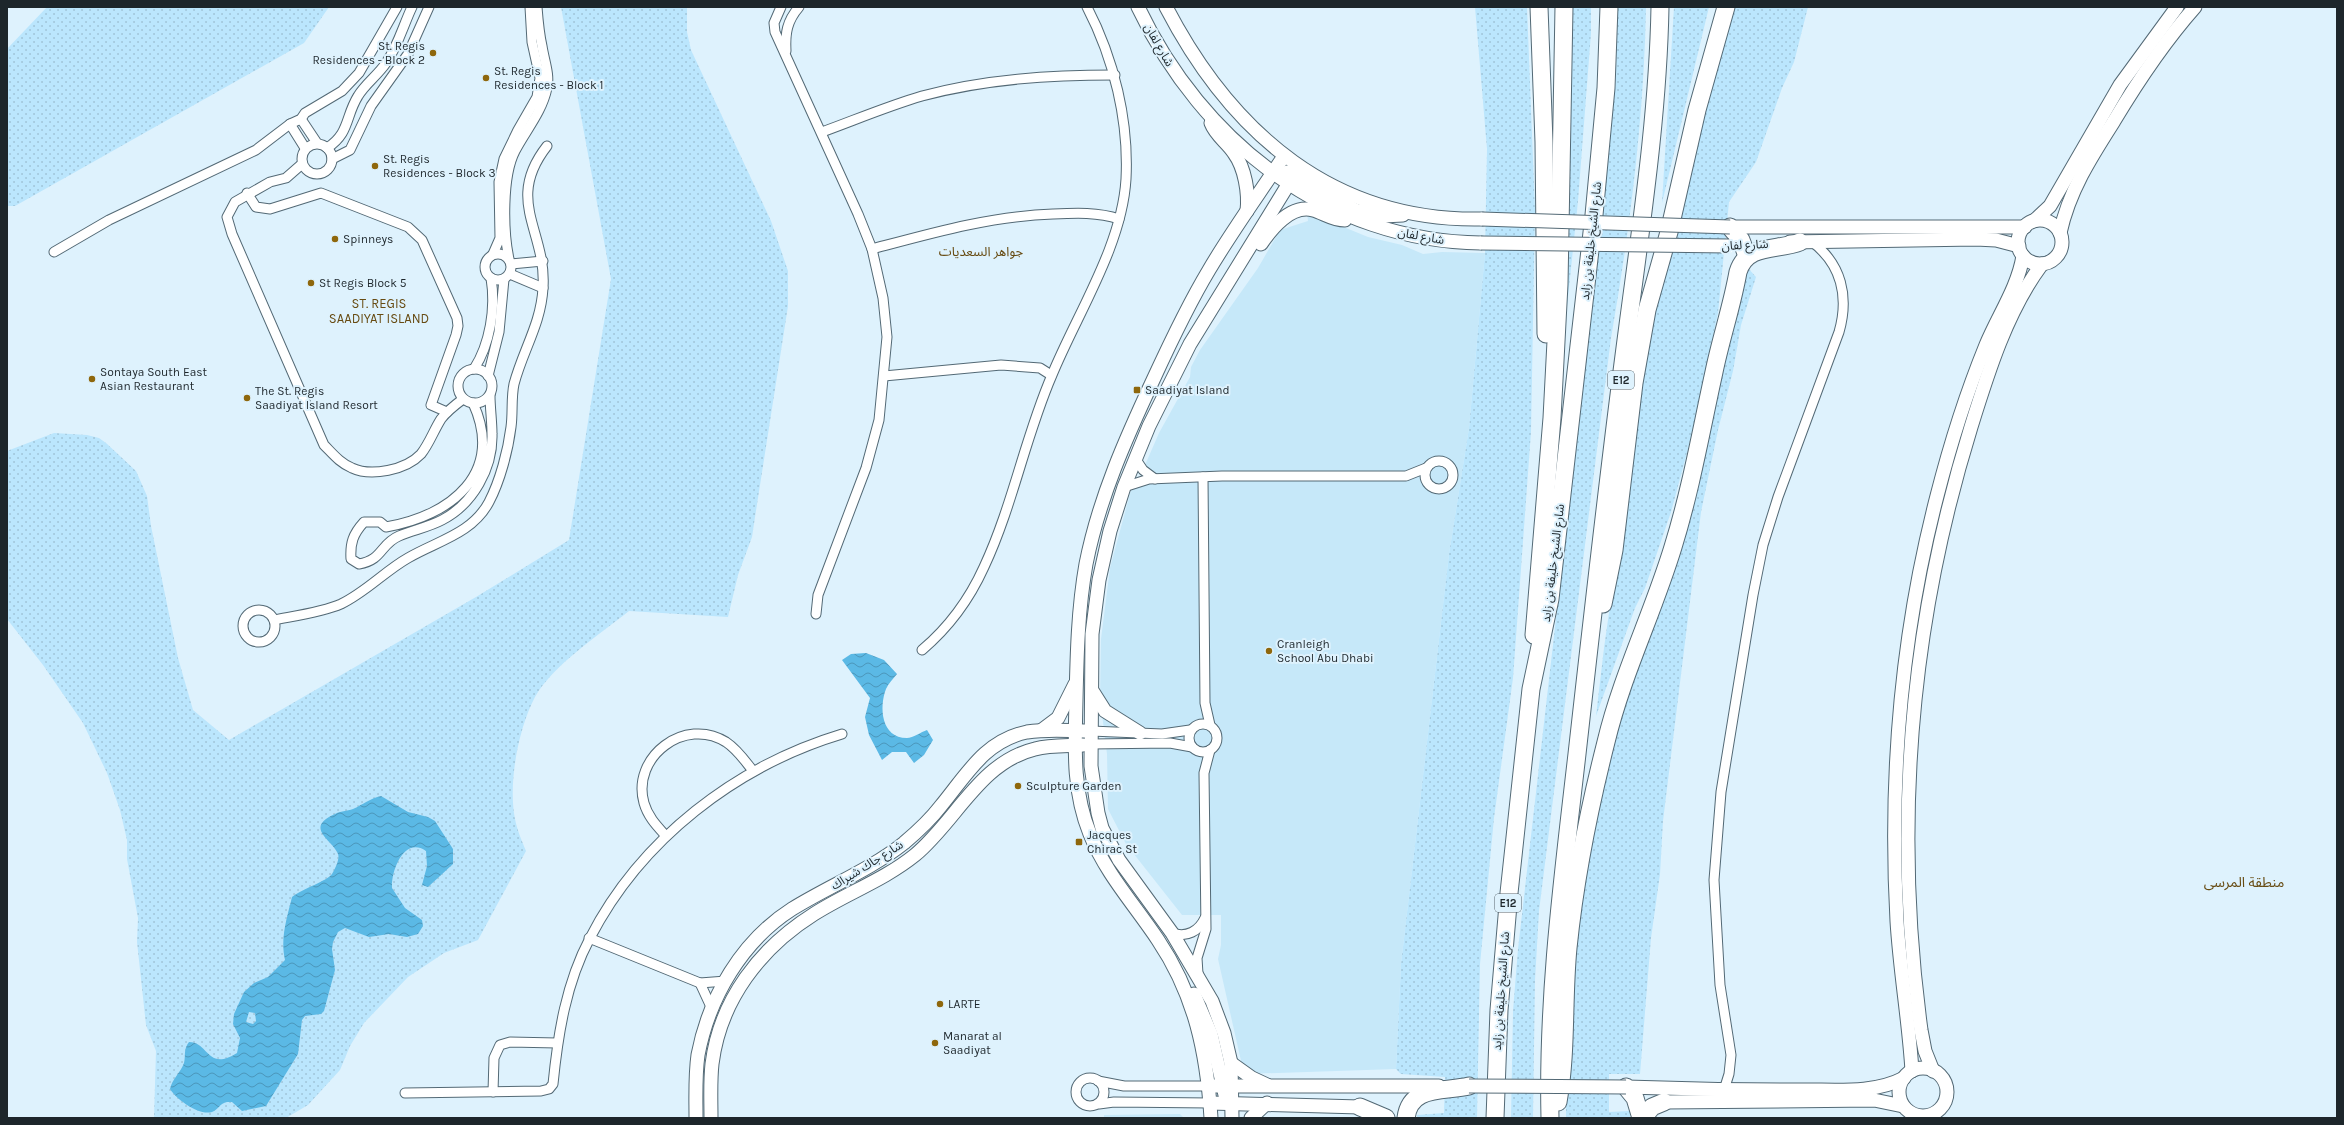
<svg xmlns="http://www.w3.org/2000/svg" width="2344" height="1125" viewBox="0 0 2344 1125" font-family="Karla,'Noto Sans Arabic',sans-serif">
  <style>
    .built { fill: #c6e8f9 }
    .grass { fill: url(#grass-dots) }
    .water { fill: url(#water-waves); fill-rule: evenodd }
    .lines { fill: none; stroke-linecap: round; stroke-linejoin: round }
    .street-casing { stroke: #536975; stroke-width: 11 }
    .secondary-casing { stroke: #536975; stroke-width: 15 }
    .highway-casing { stroke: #536975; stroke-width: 19 }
    .street { stroke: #fff; stroke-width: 9 }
    .secondary { stroke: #fff; stroke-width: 13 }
    .highway { stroke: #fff; stroke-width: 17 }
    .secondary-bridge-casing { stroke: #536975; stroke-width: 15; stroke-linecap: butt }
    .secondary-bridge { stroke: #fff; stroke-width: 13 }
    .poi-dot { fill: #8e670c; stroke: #def2fd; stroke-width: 1.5 }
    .labels { text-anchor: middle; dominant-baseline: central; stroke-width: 4; stroke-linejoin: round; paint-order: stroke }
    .shield { fill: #def2fd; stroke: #57636a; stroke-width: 1 }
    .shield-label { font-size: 11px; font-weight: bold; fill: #1d262b }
    .street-label { font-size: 12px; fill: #1d262b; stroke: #def2fd }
    .poi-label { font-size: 12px; fill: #1d262b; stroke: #def2fd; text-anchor: start }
    .neighbourhood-label { font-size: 13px; fill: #674b12; stroke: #def2fd }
    .quarter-label { font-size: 14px; fill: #674b12; stroke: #def2fd }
  </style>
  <defs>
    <pattern id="grass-dots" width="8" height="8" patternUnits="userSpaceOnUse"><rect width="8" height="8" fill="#bbe6fd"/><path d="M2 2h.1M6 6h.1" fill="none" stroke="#a0c5d9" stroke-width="1.8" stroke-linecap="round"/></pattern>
    <pattern id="water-waves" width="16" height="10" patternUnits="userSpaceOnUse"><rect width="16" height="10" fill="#5bb9e5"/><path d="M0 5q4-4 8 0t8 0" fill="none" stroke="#4b96ba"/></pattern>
  </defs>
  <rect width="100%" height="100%" fill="#def2fd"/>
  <g class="built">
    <path d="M1307,212L1368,237L1402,245L1423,254L1442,252L1485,253L1469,428L1449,554L1401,964L1396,1069L1244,1074L1218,959L1221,945V915H1182L1126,844L1108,809L1107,754L1100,698L1101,639L1110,568L1131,490L1142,482V472L1159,433L1190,377L1191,367L1200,350L1258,268L1280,230L1308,221Z"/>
    <path d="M1180,1114L1184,1118H1104V1115Z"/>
  </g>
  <g class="grass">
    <path d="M47,7H329L304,43L15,206H7V49Z"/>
    <path d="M561,7H687V32L691,50L771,221L788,271V306L755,517L752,537L738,575L728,617L629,611C600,634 553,665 535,697C518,729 508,784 515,819C517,830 522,841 526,851L478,940L444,953L408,977L364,1023L350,1046L340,1070L308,1105L286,1118H154L156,1051L146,1025L137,942L138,918L127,859V840L120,810L107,773L83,723L43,665L7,619V451L54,433L87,435L99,438L106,443L136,471L147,496L151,526L178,658L193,710L229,740L476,597L569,540L611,279Z"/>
    <path d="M1475,7H1527L1535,211L1531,432L1513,678L1494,818L1480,964L1477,1118H1417V1115L1444,1113L1445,1077L1401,1074L1396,1069L1401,964L1449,554L1469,428L1485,253L1487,149Z"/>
    <path d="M1567,7H1591V33L1578,201L1563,345Z"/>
    <path d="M1617,7H1646C1644,118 1630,229 1611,338L1539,911L1535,980L1533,1118H1511L1513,1011L1518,949L1603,210L1616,79Z"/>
    <path d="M1674,7H1709L1662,203Z"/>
    <path d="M1732,7H1808L1794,62L1782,88L1756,162L1729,202L1718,313L1688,449L1671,512L1645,588L1635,608L1596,716L1604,648L1653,303Z"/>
    <path d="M1748,268L1756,277L1741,325L1733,371L1718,430L1701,512L1663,821L1660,874L1651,938L1640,1074H1609V1112L1630,1111V1118H1566V1052L1572,942L1610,744L1704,450L1743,282Z"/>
  </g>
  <g class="water">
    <path d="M866,653L884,660L897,674C893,679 888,684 886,689C879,707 881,738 907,738C913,738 921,732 927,730L933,740L924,755L914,763L906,752H892L882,760L869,735L865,717L870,698L842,660L851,654Z"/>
    <path d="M381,796L408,812L428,817L435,821L453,849V864L428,887L422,885L427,866L426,851C404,836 391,871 392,888L405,908L422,920L423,926L418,934L407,937L389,934L369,937L345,928L338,932L333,942L332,949L335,970L324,1011L321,1014L305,1016L302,1020L298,1054L266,1106L242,1111L232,1102H227C220,1103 218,1110 212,1112C199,1116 176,1099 170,1089C172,1079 181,1072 184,1063C186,1055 183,1050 189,1042C209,1042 207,1072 237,1053L240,1038L233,1024L234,1014L244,992L254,983L268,977L285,960C280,938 287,918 292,897C302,889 327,881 332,874C335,869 340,859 338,854C333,840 303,828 335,814C340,811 347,811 353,809C362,805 371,798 381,796ZM249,1012L255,1013L256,1021L253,1024L246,1022Z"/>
  </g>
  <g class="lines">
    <defs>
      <g id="street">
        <path d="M781,7L774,23L775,32L858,214L872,249L883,298L887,337L879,420L866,468L818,595L816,614"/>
        <path d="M786,51C785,33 787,21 799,7"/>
        <path d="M301,119L317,143"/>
        <path d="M290,124L305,148"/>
        <path d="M822,132C855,120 888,106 922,96C985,79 1050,75 1115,75"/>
        <circle cx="317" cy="159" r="15"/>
        <path d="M327,148C350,133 345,117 358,96C365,84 378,75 386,63C398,46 403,26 412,7"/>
        <path d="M332,159L350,150L371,106L408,54L429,7"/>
        <path d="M302,164L286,178L270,182L235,202L227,217L232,234L324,445C333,454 340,463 352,468C371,477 406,470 421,454C429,444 434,430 441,419C447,411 455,405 463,399"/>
        <path d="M247,193L256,207L270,209L321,193L408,227L422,240L457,318L458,326L456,335L431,405L447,412"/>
        <path d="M872,249C932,233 991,216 1053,214C1076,213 1098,212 1119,219"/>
        <path d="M54,252L109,220L256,150L290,124L301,119L305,113L342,91L359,73L397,7"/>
        <circle cx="498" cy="267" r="13"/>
        <path d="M493,254L500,238L499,182L504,159L518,130L537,97L540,78L532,42L530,7"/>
        <path d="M509,259C503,231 502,176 515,151C526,130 542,112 547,88C550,74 544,60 542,46C539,33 538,20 537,7"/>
        <path d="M511,264L543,261"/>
        <path d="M510,274L543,288"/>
        <path d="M474,369C490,344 496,308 491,278"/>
        <circle cx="475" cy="386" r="17"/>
        <path d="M488,376L499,332L504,279"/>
        <path d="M884,376L1001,365L1040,368L1051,375"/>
        <path d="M473,403C505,473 451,516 386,527L380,522H364C353,534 350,543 351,559L359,564C383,560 380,544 399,536C413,530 429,527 442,520C473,504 493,468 492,434C492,421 490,408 490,395"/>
        <path d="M1135,458L1143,470L1155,479"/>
        <circle cx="1439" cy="475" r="14"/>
        <path d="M1203,477L1205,703L1210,725"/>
        <path d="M1124,487L1149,479L1222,476H1406L1426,468"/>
        <circle cx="259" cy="626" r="16"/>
        <path d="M274,620C294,616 323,612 341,604C366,592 385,571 408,558C437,541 472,534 489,502C500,481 508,451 511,427C513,413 511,398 514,384C523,350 541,324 543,288C547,231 504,201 547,146"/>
        <path d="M922,650C948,628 970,598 984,567C1013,505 1025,437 1052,375C1077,314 1122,246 1126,179C1129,121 1114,59 1087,7"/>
        <circle cx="1203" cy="738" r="14"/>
        <path d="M1091,731L1162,734L1190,730"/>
        <path d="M1091,744L1170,743L1192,747"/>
        <path d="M666,836C657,826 648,817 644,803C631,757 685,716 726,742C738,750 745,761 753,771"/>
        <path d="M1172,933C1187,938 1199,931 1205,918"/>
        <path d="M589,938L700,983L726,981"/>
        <path d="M1198,974L1197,958L1206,929L1204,773L1210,750"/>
        <path d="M700,983L712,1009"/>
        <circle cx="1090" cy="1092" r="14"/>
        <path d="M1098,1081L1124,1086H1209"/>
        <path d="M1724,1090L1729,1074L1731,1055L1720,985L1714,880L1721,792L1753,595L1763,545L1778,497L1839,332C1849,297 1842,264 1811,241"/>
        <path d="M493,1092L494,1058L500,1045L510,1042L557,1043"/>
        <path d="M405,1093L541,1091L549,1089L553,1084C558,1034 566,983 590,938C641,839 736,766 842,734"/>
        <path d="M1099,1104L1114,1102L1210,1103"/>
      </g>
      <g id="secondary">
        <path d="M1138,7C1202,142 1328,241 1481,243"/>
        <path d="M1166,7C1232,134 1334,222 1482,219"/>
        <path d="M1211,123C1216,136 1227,142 1234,153C1245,168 1249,193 1247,211"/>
        <path d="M1287,172L1355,210L1383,216L1403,215"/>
        <circle cx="2040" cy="242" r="22"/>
        <path d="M2034,221L2050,206L2120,85L2177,7"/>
        <path d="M1730,227H2025"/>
        <path d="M2060,233C2069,191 2091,157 2114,121C2138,81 2164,42 2195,7"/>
        <path d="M1790,242L1976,239L1996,240L2019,246"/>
        <path d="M1261,244C1271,229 1291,204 1313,210C1324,213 1332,220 1345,220"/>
        <path d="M1093,692L1105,711L1140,733"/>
        <path d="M1042,730L1058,718L1075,684"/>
        <path d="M1194,994L1211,1034L1225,1095"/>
        <path d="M1231,1063L1252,1078L1267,1085"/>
        <circle cx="1923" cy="1092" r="24"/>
        <path d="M1912,1071C1909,1021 1900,971 1897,921C1889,778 1901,635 1937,496C1950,445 1966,394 1986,345C1998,316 2018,287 2023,256"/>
        <path d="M1933,1071L1925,1051L1921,1030C1893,825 1910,624 1971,427C1988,372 2007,311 2042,264"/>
        <path d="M1209,1086H1439"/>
        <path d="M1626,1087C1683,1089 1740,1090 1796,1090C1831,1089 1872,1095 1904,1078"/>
        <path d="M1664,1102L1874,1100L1903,1106"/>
        <path d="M1210,1103L1360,1107"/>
        <path d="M696,1118C696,1097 695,1076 698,1055C709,997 742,941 792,909C829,886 870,870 904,843C917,832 930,820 940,807C966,776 984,741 1027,732C1046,729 1065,730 1084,731"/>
        <path d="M711,1118C711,1100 710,1082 712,1064C720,1000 760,948 814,914C847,893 884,880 915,855C956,821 980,762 1035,749C1050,745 1067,746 1083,745"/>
        <path d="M1211,1118C1207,1053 1195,995 1158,940C1134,904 1106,874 1090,834C1072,790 1075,746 1076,700C1077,655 1078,609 1086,564C1099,498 1126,438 1154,378C1171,341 1188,305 1209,270C1232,231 1259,194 1284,156"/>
        <path d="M1232,1118L1231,1063L1224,1033L1212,1001L1172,933L1119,860L1102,828L1098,813L1091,766L1092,634L1099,580L1110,531L1124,487L1149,426L1190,344L1299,167"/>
        <path d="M1251,1118L1267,1103"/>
      </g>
      <g id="highway">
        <path d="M1539,7L1544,142L1546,334"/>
        <path d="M1730,227L1741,240L1747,256"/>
        <path d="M1603,604L1614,550L1634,383L1647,310L1669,232L1697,110L1726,7"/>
        <path d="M1534,635L1552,418L1559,284L1564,7"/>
        <path d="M1626,1087L1635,1098L1641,1118"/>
        <path d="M1558,1102C1567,1052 1563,999 1568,948C1575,879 1589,809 1606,742C1622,675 1653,613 1673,547C1691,489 1701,431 1714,372C1721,338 1732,306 1738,272C1747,243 1777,251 1800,242"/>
        <path d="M1360,1107L1386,1118"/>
        <path d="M1406,1118C1410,1085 1444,1092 1469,1086"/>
        <path d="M1495,1118L1499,1010L1509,893L1531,689L1550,599L1594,215L1606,88L1609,7"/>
        <path d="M1550,1118C1547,996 1563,876 1577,754C1593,611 1609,468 1628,325C1642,219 1658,114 1660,7"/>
        <path d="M1643,1118L1652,1107L1664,1102"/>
      </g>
    </defs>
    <use href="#street" class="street-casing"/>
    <use href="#secondary" class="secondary-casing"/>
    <use href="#highway" class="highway-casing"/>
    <use href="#street" class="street"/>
    <use href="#secondary" class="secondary"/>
    <use href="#highway" class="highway"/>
    <defs>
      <g id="secondary-bridge">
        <path d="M1482,219L1730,227"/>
        <path d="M1481,243L1729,246"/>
        <path d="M1469,1086L1626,1087"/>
      </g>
    </defs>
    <use href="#secondary-bridge" class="secondary-bridge-casing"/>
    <use href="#secondary-bridge" class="secondary-bridge"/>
  </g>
  <g class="poi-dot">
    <circle cx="433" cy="53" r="4"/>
    <circle cx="486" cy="78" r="4"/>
    <circle cx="375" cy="166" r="4"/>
    <circle cx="335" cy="239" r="4"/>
    <circle cx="311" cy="283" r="4"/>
    <circle cx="92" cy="379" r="4"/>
    <rect x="1133" y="386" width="8" height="8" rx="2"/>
    <circle cx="247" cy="398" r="4"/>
    <circle cx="1269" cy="651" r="4"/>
    <circle cx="1018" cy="786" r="4"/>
    <rect x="1075" y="838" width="8" height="8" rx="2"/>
    <circle cx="940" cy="1004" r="4"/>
    <circle cx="935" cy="1043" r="4"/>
  </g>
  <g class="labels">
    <g class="shield">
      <rect x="1608" y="371" width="26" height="18" rx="3"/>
      <rect x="1495" y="894" width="26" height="18" rx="3"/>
    </g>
    <g class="shield-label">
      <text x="1621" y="380">E12</text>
      <text x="1508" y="903">E12</text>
    </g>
    <g class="street-label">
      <text transform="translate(1159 45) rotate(60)">شارع لفان</text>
      <text transform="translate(1421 236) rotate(10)">شارع لفان</text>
      <text transform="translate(1591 241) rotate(-84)">شارع الشيخ خليفة بن زايد</text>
      <text transform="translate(1745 245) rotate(-3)">شارع لفان</text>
      <text transform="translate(1553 563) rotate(-83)">شارع الشيخ خليفة بن زايد</text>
      <text transform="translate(867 865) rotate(-32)">شارع جاك شيراك</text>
      <text transform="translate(1501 991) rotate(-86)">شارع الشيخ خليفة بن زايد</text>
    </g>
    <g class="poi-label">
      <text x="425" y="46" text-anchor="end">St. Regis<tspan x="425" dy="14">Residences - Block 2</tspan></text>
      <text x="494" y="71">St. Regis<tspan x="494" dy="14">Residences - Block 1</tspan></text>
      <text x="383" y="159">St. Regis<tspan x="383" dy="14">Residences - Block 3</tspan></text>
      <text x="343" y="239">Spinneys</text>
      <text x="319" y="283">St Regis Block 5</text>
      <text x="100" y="372">Sontaya South East<tspan x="100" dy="14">Asian Restaurant</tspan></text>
      <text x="1145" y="390">Saadiyat Island</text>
      <text x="255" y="391">The St. Regis<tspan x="255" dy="14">Saadiyat Island Resort</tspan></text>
      <text x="1277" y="644">Cranleigh<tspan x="1277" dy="14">School Abu Dhabi</tspan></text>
      <text x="1026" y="786">Sculpture Garden</text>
      <text x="1087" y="835">Jacques<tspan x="1087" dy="14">Chirac St</tspan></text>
      <text x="948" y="1004">LARTE</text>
      <text x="943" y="1036">Manarat al<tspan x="943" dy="14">Saadiyat</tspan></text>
    </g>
    <g class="neighbourhood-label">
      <text x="981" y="251">جواهر السعديات</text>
      <text x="379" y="303">ST. REGIS<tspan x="379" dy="15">SAADIYAT ISLAND</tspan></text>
    </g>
    <g class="quarter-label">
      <text x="2244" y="882">منطقة المرسى</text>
    </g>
  </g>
  <rect width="2344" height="1125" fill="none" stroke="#1d262b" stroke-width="16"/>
</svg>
